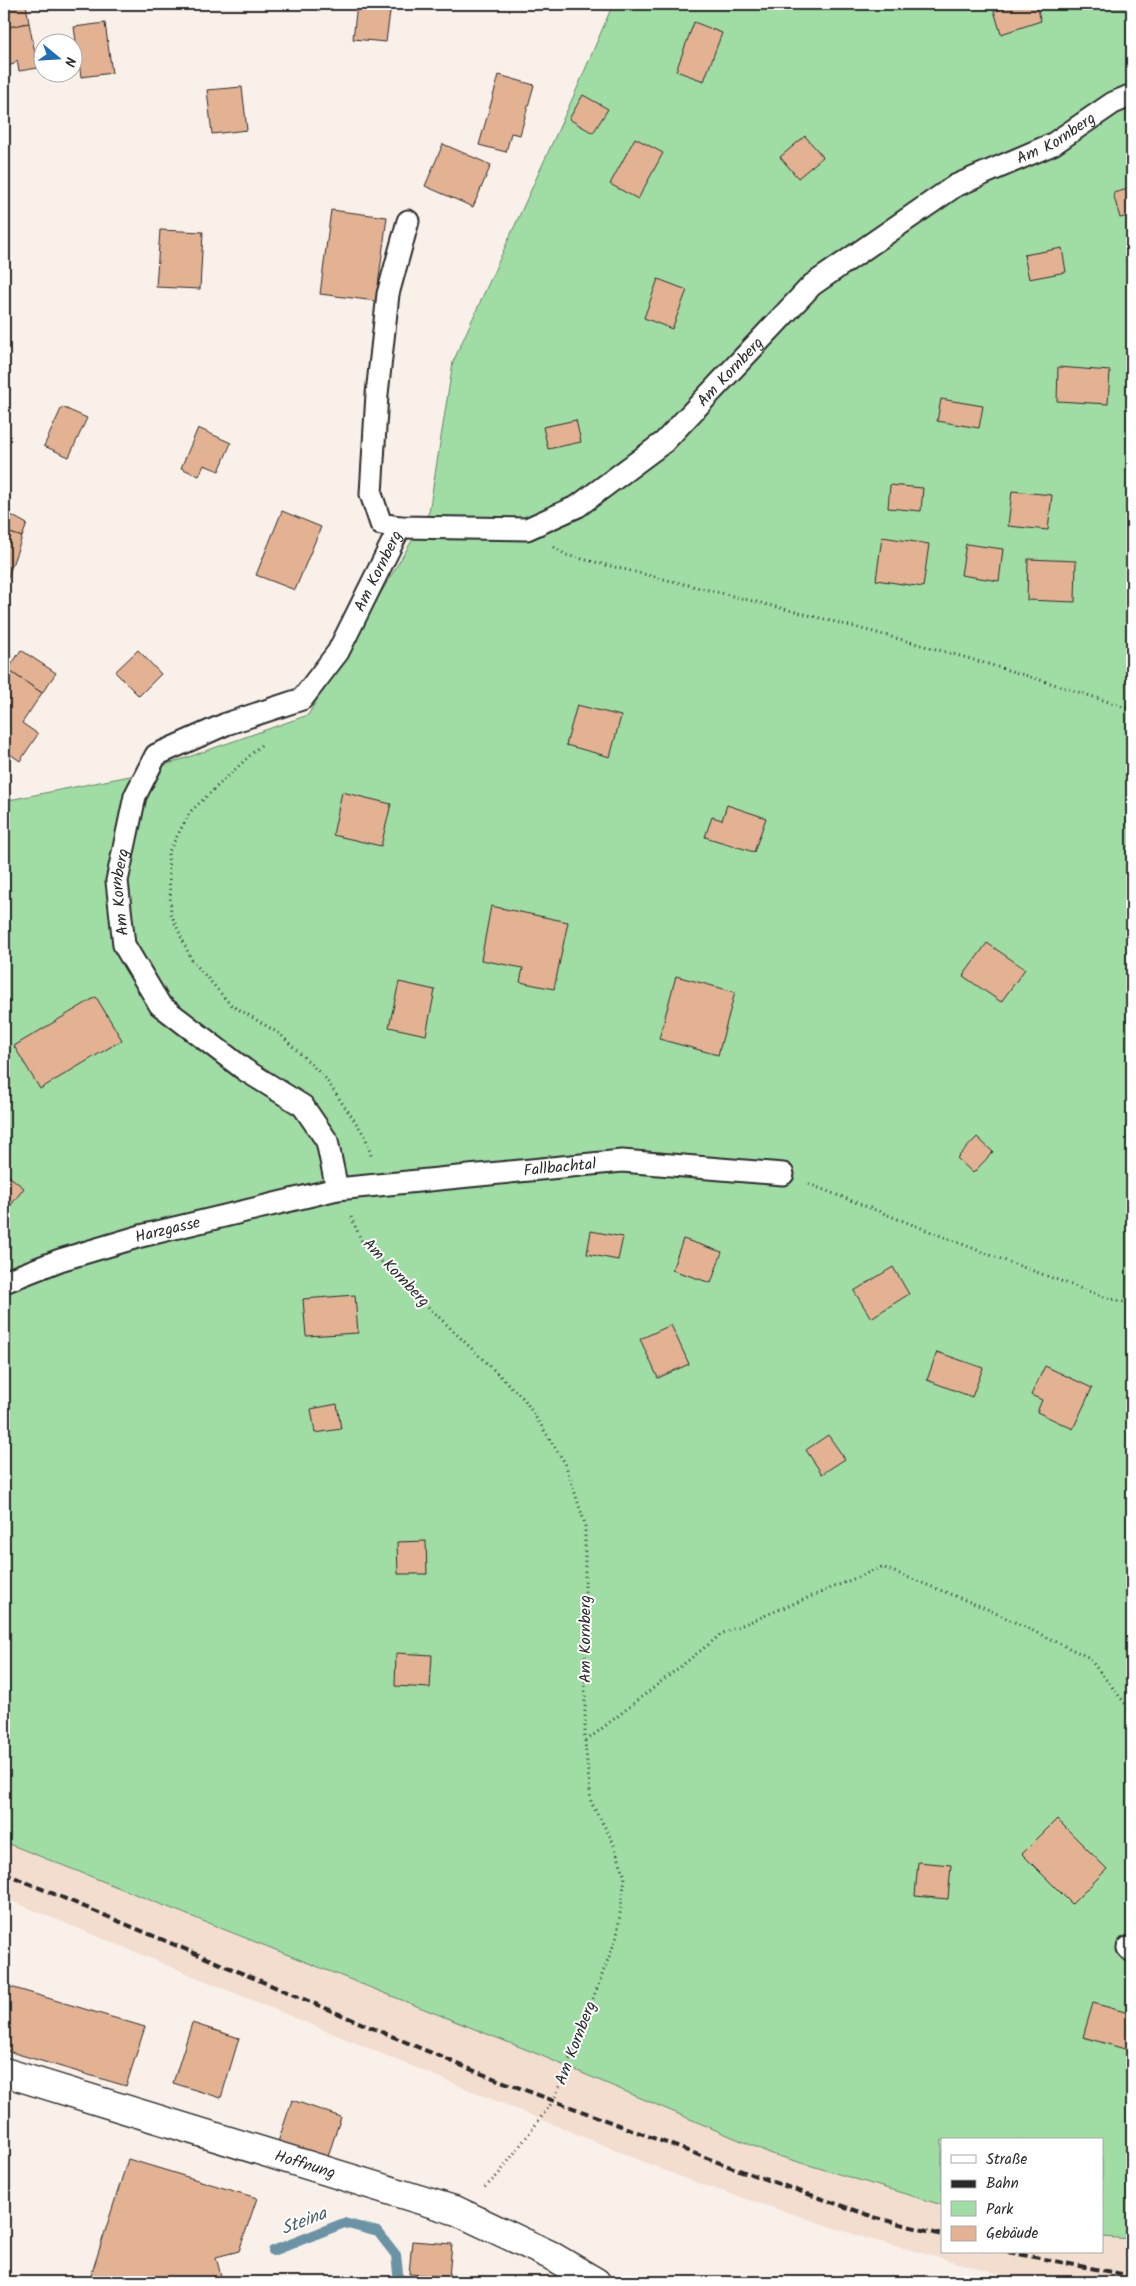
<svg xmlns="http://www.w3.org/2000/svg" width="1136" height="2286" viewBox="0 0 1136 2286" font-family="Kalam,sans-serif">
  <style>
    .built { fill: #f2ddcf }
    .green { fill: #9fdda5; stroke: #658468 }
    .lines { fill: none; stroke-linecap: round; stroke-linejoin: round }
    .stream { stroke: #6a93a5; stroke-width: 10 }
    .building { fill: #e2b293; stroke: #2b2b2b }
    .lane-casing { stroke: #2b2b2b; stroke-width: 25 }
    .street-casing { stroke: #2b2b2b; stroke-width: 31 }
    .path { stroke: #2b2b2b; stroke-width: 3; stroke-dasharray: 1 4; stroke-linecap: butt }
    .lane { stroke: #fff; stroke-width: 21 }
    .street { stroke: #fff; stroke-width: 28 }
    .rail { stroke: #2b2b2b; stroke-width: 4; stroke-dasharray: 8 4; stroke-linecap: butt }
    .labels { text-anchor: middle; dominant-baseline: central; stroke-width: 4; stroke-linejoin: round; paint-order: stroke }
    .street-label { font-size: 16px; fill: #2b2b2b; stroke: #fff }
    .water-label { font-size: 18px; font-style: italic; fill: #4a5f68; stroke: #fff }
  </style>
  <rect width="100%" height="100%" fill="#f9f0e9"/>
  <filter id="ink" filterUnits="userSpaceOnUse"><feTurbulence type="fractalNoise" baseFrequency=".02" numOctaves="2"/><feDisplacementMap in="SourceGraphic" scale="10" xChannelSelector="R" yChannelSelector="G"/><feConvolveMatrix kernelMatrix="1 2 1 2 8 2 1 2 1" color-interpolation-filters="sRGB"/></filter>
  <g filter="url(#ink)">
    <path class="built" d="M4,1842L535,2053L772,2154L942,2205V2252H1102V2237L1132,2239V2282H1040L1015,2278L866,2238L688,2180L4,1898Z"/>
    <path class="green" d="M613,4H1132V2239L1102,2237V2140H942V2205L772,2154L535,2053L4,1842V801L140,774L308,715L429,512L453,362L579,84Z"/>
    <g class="lines">
      <path class="stream" d="M273,2251L344,2223L378,2232L396,2255L399,2282"/>
    </g>
    <g class="building">
      <path d="M4,4H26L29,23L4,28Z"/>
      <path d="M357,4H391L386,42L353,39Z"/>
      <path d="M992,4H1036L1041,21L1001,34Z"/>
      <path d="M694,22L722,33L704,81L676,71Z"/>
      <path d="M29,23L38,68L19,71L17,60L14,64L4,67V28Z"/>
      <path d="M105,23L112,73L81,77L74,27Z"/>
      <path d="M499,75L534,85L520,135L511,133L506,152L479,145Z"/>
      <path d="M242,87L247,130L212,134L207,90Z"/>
      <path d="M583,95L608,109L593,133L569,119Z"/>
      <path d="M805,136L823,157L798,178L780,157Z"/>
      <path d="M635,138L663,153L638,199L610,184Z"/>
      <path d="M443,144L491,165L473,207L425,186Z"/>
      <path d="M1132,188V215L1120,218L1113,193Z"/>
      <path d="M331,210L387,217L376,301L320,294Z"/>
      <path d="M160,230L203,232L200,289L156,287Z"/>
      <path d="M1062,248L1066,272L1029,279L1024,255Z"/>
      <path d="M658,279L687,290L672,329L644,318Z"/>
      <path d="M1058,367L1110,371L1108,404L1057,401Z"/>
      <path d="M941,399L983,406L979,428L937,421Z"/>
      <path d="M62,407L87,418L69,457L44,446Z"/>
      <path d="M576,420L581,442L548,449L543,427Z"/>
      <path d="M198,428L231,443L219,471L204,465L199,476L181,468Z"/>
      <path d="M890,485L923,488L921,511L888,508Z"/>
      <path d="M1012,491L1052,495L1048,530L1008,526Z"/>
      <path d="M4,511L27,524L22,537L4,531Z"/>
      <path d="M282,511L321,527L295,590L256,575Z"/>
      <path d="M4,531L22,537L8,577L4,575Z"/>
      <path d="M882,537L929,544L923,587L876,580Z"/>
      <path d="M966,544L1003,549L999,581L961,575Z"/>
      <path d="M1028,559L1076,561L1075,602L1027,600Z"/>
      <path d="M21,650L56,673L42,693L8,670Z"/>
      <path d="M138,650L161,674L139,696L115,672Z"/>
      <path d="M8,670L42,693L22,723L38,734L20,761L4,750V676Z"/>
      <path d="M577,705L621,716L610,757L566,745Z"/>
      <path d="M342,792L391,804L381,846L333,835Z"/>
      <path d="M727,805L766,818L754,852L705,837L712,817L722,820Z"/>
      <path d="M491,906L568,922L554,989L520,982L523,968L481,960Z"/>
      <path d="M987,943L1025,969L1001,1002L963,976Z"/>
      <path d="M676,976L735,992L718,1055L659,1039Z"/>
      <path d="M399,982L435,990L426,1035L389,1027Z"/>
      <path d="M4,992L10,1002L4,1006Z"/>
      <path d="M96,997L122,1040L40,1089L14,1046Z"/>
      <path d="M977,1137L993,1152L973,1173L957,1158Z"/>
      <path d="M4,1172L24,1188L5,1213L4,1212Z"/>
      <path d="M591,1231L623,1237L618,1260L587,1254Z"/>
      <path d="M683,1239L722,1252L711,1283L672,1270Z"/>
      <path d="M893,1267L909,1294L871,1318L854,1291Z"/>
      <path d="M355,1295L358,1333L306,1336L303,1299Z"/>
      <path d="M671,1325L689,1364L658,1378L640,1339Z"/>
      <path d="M937,1352L983,1368L972,1397L927,1380Z"/>
      <path d="M1045,1366L1092,1388L1073,1429L1037,1412L1042,1400L1031,1395Z"/>
      <path d="M337,1404L341,1429L315,1433L311,1409Z"/>
      <path d="M828,1435L845,1459L822,1474L806,1450Z"/>
      <path d="M426,1541L427,1574H398L397,1542Z"/>
      <path d="M396,1653L432,1655L430,1688L395,1686Z"/>
      <path d="M1057,1819L1107,1869L1072,1904L1022,1854Z"/>
      <path d="M918,1862L951,1865L948,1899L915,1896Z"/>
      <path d="M4,1985L145,2027L126,2086L4,2050Z"/>
      <path d="M1093,2003L1132,2014V2051L1083,2037Z"/>
      <path d="M192,2023L239,2038L221,2098L173,2083Z"/>
      <path d="M292,2100L341,2117L327,2159L278,2142Z"/>
      <path d="M128,2159L257,2198L239,2251L216,2257L221,2276L219,2282H89Z"/>
      <path d="M412,2241L452,2244L449,2277L409,2274Z"/>
    </g>
    <g class="lines">
      <defs>
        <g id="lane">
          <path id="s1" d="M408,221L388,294L377,394L371,494L381,524L400,527L527,529L578,506L664,442L812,285L955,186L1053,144L1113,103L1132,95"/>
          <path id="s2" d="M337,1189L327,1141L303,1106L245,1070L160,1005L124,945L117,881L135,796L156,755L226,724L302,699L338,652L400,527"/>
          <path id="s3" d="M4,1282L60,1260L141,1236L337,1189L622,1161L783,1174"/>
          <path d="M1128,1948L1132,1951"/>
        </g>
        <g id="street">
          <path id="s4" d="M4,2072L457,2211L550,2255L596,2282"/>
        </g>
      </defs>
      <use href="#lane" class="lane-casing"/>
      <use href="#street" class="street-casing"/>
      <g class="path">
        <path d="M554,547L566,555C756,602 947,646 1132,710"/>
        <path d="M261,745L190,812L168,853L171,914L191,959L230,1004L280,1034L325,1078L365,1136L372,1158"/>
        <path d="M809,1184L990,1255L1104,1297L1132,1304"/>
        <path d="M351,1217L363,1244L524,1399L565,1463L585,1524V1742L591,1802L613,1842L625,1877L617,1936L554,2100L498,2175L484,2188"/>
        <path d="M586,1741L723,1633L882,1567L985,1608L1088,1657L1132,1712"/>
      </g>
      <use href="#lane" class="lane"/>
      <use href="#street" class="street"/>
      <g class="rail">
        <path d="M4,1873L477,2072L736,2169L877,2218L942,2235"/>
        <path d="M1008,2252L1132,2276"/>
      </g>
    </g>
  </g>
  <g class="labels">
    <g class="street-label">
      <text stroke="none"><textPath href="#s1" startOffset="1119">Am Kornberg</textPath></text>
      <text stroke="none"><textPath href="#s1" startOffset="714">Am Kornberg</textPath></text>
      <text stroke="none"><textPath href="#s2" startOffset="840">Am Kornberg</textPath></text>
      <text stroke="none"><textPath href="#s2" startOffset="390">Am Kornberg</textPath></text>
      <text stroke="none"><textPath href="#s3" startOffset="570">Fallbachtal</textPath></text>
      <text stroke="none"><textPath href="#s3" startOffset="172">Harzgasse</textPath></text>
      <text transform="translate(396 1273) rotate(46)">Am Kornberg</text>
      <text transform="translate(585 1639) rotate(-90)">Am Kornberg</text>
      <text transform="translate(576 2043) rotate(-69)">Am Kornberg</text>
      <text stroke="none"><textPath href="#s4" startOffset="315">Hoffnung</textPath></text>
    </g>
    <g class="water-label">
      <text transform="translate(304 2222) rotate(-21)">Steina</text>
    </g>
  </g>
  <rect width="1136" height="2286" fill="none" stroke="#fff" stroke-width="20"/>
  <rect x="10" y="10" width="1116" height="2266" fill="none" stroke="#2b2b2b" stroke-width="2" filter="url(#ink)"/>
  <rect x="941" y="2138" width="162" height="115" fill="#ffffff" stroke="#aaaaaa"/>
  <rect x="951" y="2155" width="25" height="8" fill="#ffffff" stroke="#aaaaaa"/>
  <text x="986" y="2164" font-size="15" fill="#2b2b2b">Straße</text>
  <rect x="951" y="2180" width="25" height="8" fill="#2b2b2b" stroke="#aaaaaa"/>
  <text x="986" y="2188" font-size="15" fill="#2b2b2b">Bahn</text>
  <rect x="951" y="2201" width="25" height="15" fill="#9fdda5" stroke="#aaaaaa"/>
  <text x="986" y="2214" font-size="15" fill="#2b2b2b">Park</text>
  <rect x="951" y="2226" width="25" height="15" fill="#e2b293" stroke="#aaaaaa"/>
  <text x="986" y="2238" font-size="15" fill="#2b2b2b">Gebäude</text>
  <g transform="translate(58 58) rotate(108)"><circle r="24" fill="#ffffff" stroke="#aaaaaa"/>
  <path d="M0-4L9 19L0 12L-9 19Z" fill="#1f6fb2"/>
  <text y="-8" font-size="14" font-weight="bold" text-anchor="middle" fill="#2b2b2b">N</text>
  </g>
</svg>
